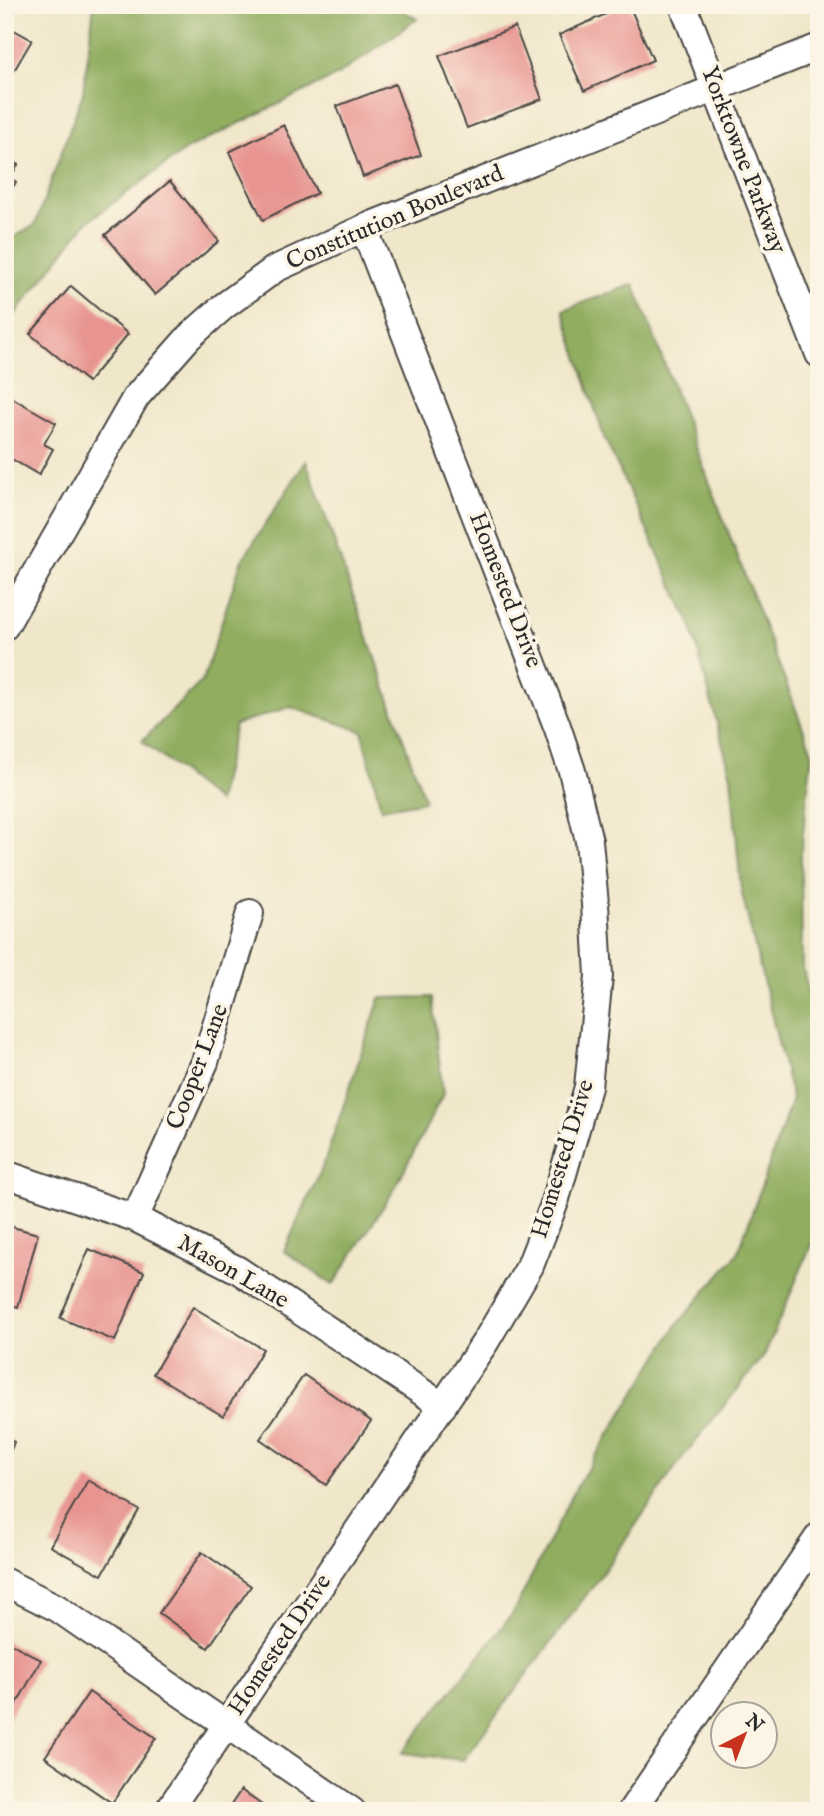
<svg xmlns="http://www.w3.org/2000/svg" width="824" height="1816" viewBox="0 0 824 1816" font-family="'IM FELL English',serif">
  <style>
    .forest { fill: #90ad60; stroke: #5e6c46; stroke-width: 2 }
    .building { fill: #e89592 }
    .lines { fill: none; stroke-linecap: round; stroke-linejoin: round }
    .minor-casing { stroke: #494743; stroke-width: 30 }
    .minor { stroke: #fff; stroke-width: 26 }
    .labels { text-anchor: middle; dominant-baseline: central; stroke-width: 7; stroke-linejoin: round; paint-order: stroke }
    .street-label { font-size: 24px; fill: #2b2b2b; stroke: #fcf5e5 }
  </style>
  <rect width="100%" height="100%" fill="#fcf5e5"/>
  <filter id="ink" filterUnits="userSpaceOnUse"><feTurbulence type="fractalNoise" baseFrequency=".0143" numOctaves="2"/><feDisplacementMap in="SourceGraphic" scale="14" xChannelSelector="R" yChannelSelector="G"/><feConvolveMatrix kernelMatrix="1 2 1 2 8 2 1 2 1" color-interpolation-filters="sRGB"/></filter>
  <filter id="wash" filterUnits="userSpaceOnUse"><feTurbulence type="fractalNoise" baseFrequency=".00686" numOctaves="4" result="noise"/><feDisplacementMap in="SourceGraphic" scale="28" xChannelSelector="R" yChannelSelector="G"/><feGaussianBlur stdDeviation="1.57" result="paint"/><feColorMatrix in="noise" values="0 0 0 0 0 0 0 0 0 0 0 0 0 0 0 0 0 1.4 0 .05"/><feComposite in="paint" operator="in"/></filter>
  <g filter="url(#wash)">
    <rect width="100%" height="100%" fill="#f0e7ca"/>
    <g class="forest">
      <path d="M94,5H393L417,19L338,75L187,149L87,222L5,327V242L35,225L83,93Z"/>
      <path d="M634,284L812,752L801,852L802,965L819,1036L818,1229L764,1356L682,1458L599,1578L463,1760L402,1753L513,1613L577,1486L677,1325L738,1253L792,1099L741,890L731,776L691,625L604,437L563,310Z"/>
      <path d="M306,461L425,801L381,809L362,731L290,707L235,725L218,802L142,741L203,680L241,562Z"/>
      <path d="M432,997L443,1094L394,1190L333,1285L284,1251L323,1166L380,998Z"/>
    </g>
    <g id="blocks">
      <g class="building">
        <path d="M626,5H629L653,60L584,91L559,35Z"/>
        <path d="M5,25L32,40L5,86Z"/>
        <path d="M515,27L542,99L467,128L439,56Z"/>
        <path d="M395,84L421,155L363,177L337,106Z"/>
        <path d="M284,125L317,193L263,220L229,152Z"/>
        <path d="M5,158L18,165L10,178L16,182L5,200Z"/>
        <path d="M170,181L219,241L155,295L105,235Z"/>
        <path d="M71,286L128,334L88,382L30,334Z"/>
        <path d="M7,395L56,423L44,444L53,449L39,475L5,455Z"/>
        <path d="M5,1225L38,1234L18,1307L5,1303Z"/>
        <path d="M89,1249L144,1272L115,1341L60,1318Z"/>
        <path d="M193,1307L263,1349L223,1416L153,1374Z"/>
        <path d="M304,1375L371,1421L326,1485L260,1439Z"/>
        <path d="M5,1438L14,1442L5,1465Z"/>
        <path d="M88,1480L139,1510L102,1575L50,1546Z"/>
        <path d="M202,1552L251,1586L208,1648L159,1613Z"/>
        <path d="M5,1640L41,1660L5,1725Z"/>
        <path d="M89,1692L156,1738L112,1803L45,1757Z"/>
        <path d="M241,1790L270,1811H227Z"/>
      </g>
    </g>
  </g>
  <g filter="url(#ink)">
    <use href="#blocks" fill-opacity="0" stroke="#494743" stroke-width="2"/>
    <g class="lines">
      <defs>
        <g id="minor">
          <path d="M683,5L819,354"/>
          <path d="M5,626L136,397L189,337L224,306L275,269L364,228L819,47"/>
          <path d="M5,1174L135,1218L238,1270L443,1406"/>
          <path d="M135,1218L205,1062L250,913"/>
          <path d="M5,1582L57,1608L352,1811"/>
          <path d="M168,1811L486,1341L530,1266L555,1202L588,1087L599,976L595,904L589,841L572,771L557,726L364,228"/>
          <path d="M631,1811L819,1536"/>
        </g>
      </defs>
      <use href="#minor" class="minor-casing"/>
      <use href="#minor" class="minor"/>
    </g>
  </g>
  <g class="labels">
    <g class="street-label">
      <text transform="translate(743 160) rotate(69)">Yorktowne Parkway</text>
      <text transform="translate(395 218) rotate(-23)">Constitution Boulevard</text>
      <text transform="translate(505 590) rotate(69)">Homested Drive</text>
      <text transform="translate(198 1067) rotate(-69)">Cooper Lane</text>
      <text transform="translate(563 1159) rotate(-73)">Homested Drive</text>
      <text transform="translate(233 1272) rotate(30)">Mason Lane</text>
      <text transform="translate(280 1645) rotate(-56)">Homested Drive</text>
    </g>
  </g>
  <rect width="824" height="1816" fill="none" stroke="#fcf5e5" stroke-width="28"/>
  <g transform="translate(744 1735) rotate(42)"><circle r="33" fill="#fcf5e5" stroke="#a8a49b" stroke-width="2"/>
  <path d="M0-5L12 26L0 18L-12 26Z" fill="#c8321e"/>
  <text y="-10" font-size="19" font-weight="bold" text-anchor="middle" fill="#2b2b2b">N</text>
  </g>
</svg>
